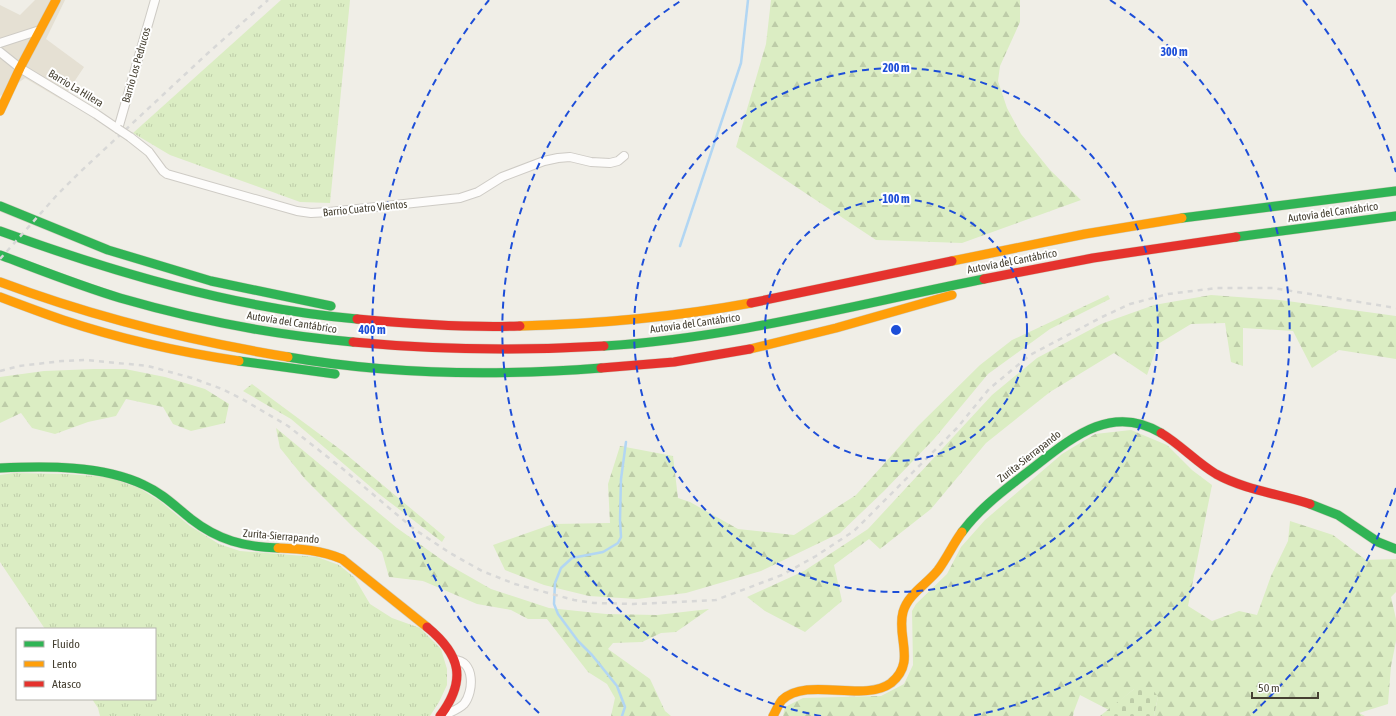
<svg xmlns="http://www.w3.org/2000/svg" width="1396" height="716" viewBox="0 0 1396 716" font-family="'Asap Condensed',sans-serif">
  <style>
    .residential { fill: #e5e0d3 }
    .grass { fill: url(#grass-tufts) }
    .forest { fill: url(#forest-firs) }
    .cemetery { fill: url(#cemetery-stones) }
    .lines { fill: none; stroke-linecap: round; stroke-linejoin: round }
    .stream { stroke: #b2d6f3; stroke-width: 2.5 }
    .street-casing { stroke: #cecbc5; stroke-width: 10 }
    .fast-casing { stroke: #d0ccbd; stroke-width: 10 }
    .slow-casing { stroke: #d0ccbd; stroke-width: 10 }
    .jam-casing { stroke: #d0ccbd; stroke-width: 10 }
    .street { stroke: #fdfcfb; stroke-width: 8 }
    .fast { stroke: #30b455; stroke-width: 9 }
    .slow { stroke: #ff9f0a; stroke-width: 9 }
    .jam { stroke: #e5322d; stroke-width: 9 }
    .rail { stroke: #d8d8d7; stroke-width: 2.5; stroke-dasharray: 5 5; stroke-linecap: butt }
    .street-bridge-casing { stroke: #cecbc5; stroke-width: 10; stroke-linecap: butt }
    .street-bridge { stroke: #fdfcfb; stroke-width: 8 }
    .ring { fill: none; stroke: #1d4ed8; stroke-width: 2; stroke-dasharray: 7 5 }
    .labels { text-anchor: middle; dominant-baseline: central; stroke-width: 4; stroke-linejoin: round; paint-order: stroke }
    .street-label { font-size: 11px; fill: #464032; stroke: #fff }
    .centre { fill: #1d4ed8; stroke: #fff; stroke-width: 2 }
    .ring-label { font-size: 12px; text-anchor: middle; font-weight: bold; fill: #1d4ed8; stroke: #fff; stroke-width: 4; stroke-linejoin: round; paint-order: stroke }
  </style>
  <defs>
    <pattern id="grass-tufts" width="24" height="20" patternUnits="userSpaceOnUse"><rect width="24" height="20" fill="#dbedc3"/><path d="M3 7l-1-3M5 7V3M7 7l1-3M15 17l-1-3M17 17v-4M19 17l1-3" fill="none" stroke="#bdcca8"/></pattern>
    <pattern id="forest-firs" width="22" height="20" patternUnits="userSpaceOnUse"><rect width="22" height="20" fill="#dbedc3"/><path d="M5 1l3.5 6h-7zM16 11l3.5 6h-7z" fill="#bdcca8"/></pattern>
    <pattern id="cemetery-stones" width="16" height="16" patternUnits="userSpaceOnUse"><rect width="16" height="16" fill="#dbedc3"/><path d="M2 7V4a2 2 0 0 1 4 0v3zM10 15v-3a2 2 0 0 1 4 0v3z" fill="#bdcca8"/></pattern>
  </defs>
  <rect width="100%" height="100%" fill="#f0eee7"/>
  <path class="residential" d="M35,0H65L46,39L84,67L62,100L25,78L0,96V5L20,15Z"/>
  <g class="grass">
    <path d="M281,0H350L330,203L300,202L170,155L133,133Z"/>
    <path d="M14,473L67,474L107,477L139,488L160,501L190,526L219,544L240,551L317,557L339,565L354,577L370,604L392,618L420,628L441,649L447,669V685L439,702L430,716H100L98,708L92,699H155V629H45L0,562V475Z"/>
  </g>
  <g class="forest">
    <path d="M771,0H1020V22L1000,66L998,81L1007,108L1021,134L1050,170L1081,200L962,243L876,240L736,147L766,44Z"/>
    <path d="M1108,295L1110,299L1050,329L988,374L934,439L884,491L840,533L761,571L686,593L637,599L589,596L544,585L505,570L493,545L553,524L610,523L608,484L620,446L673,456L678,498L690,502L738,529L794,535L856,495L918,426L980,365L1012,340Z"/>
    <path d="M1211,295L1280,300L1396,316V359L1339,350L1312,368L1293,331L1243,328V366L1231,362L1225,323L1191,324L1158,344L1147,375L1114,353L1050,392L986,443L931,509L880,549L869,539L834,565L842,601L805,632L765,611L747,597L804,571L868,529L992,395L1037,358L1101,324L1154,305Z"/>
    <path d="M94,369H125L165,377L205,389L229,404L225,423L191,431L173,424L163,407L126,399L116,416L88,422L55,434L32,428L21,413L0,423V377L44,371Z"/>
    <path d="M252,384L341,450L445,537L442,542L379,494L291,419L243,391Z"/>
    <path d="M276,428L397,528L449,565L491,589L549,608L606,614L657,615L709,609L676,632L661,633L642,642L613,643L608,649L650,679L665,711L671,716H611L615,698L607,684L588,672L547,619H528L511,610L477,604L423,581L389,577L382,552L354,528L305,479L280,448Z"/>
    <path d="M1131,430L1167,445L1192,470L1212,485L1188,606L1212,621L1239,611L1257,615L1271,576L1288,541L1290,521L1333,535L1366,560L1396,559V592L1391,597L1396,619V641L1391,666L1388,704L1359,713L1365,716H1154L1158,697L1134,689L1109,710L1080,695L1074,711L1073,716H783L785,707L803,698L881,696L904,684L913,665L912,611L916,604L947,574L961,547L985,520L1062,454L1095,434Z"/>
  </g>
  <path class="cemetery" d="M1139,687C1148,687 1153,689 1158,697L1154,716H1100L1134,689Z"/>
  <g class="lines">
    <g class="stream">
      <path d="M680,246L741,63L748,0"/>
      <path d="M622,716L625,707L617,686L592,655L578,641L558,614L554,604L555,583L561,568L572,558L603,552L618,543L621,537L620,520L621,479L626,442"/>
    </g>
    <defs>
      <g id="street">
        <path d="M0,43L40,30"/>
        <path d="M0,52L20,68L96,114L118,129L155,0"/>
        <path d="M130,137L149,152L163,171L167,174L297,211L311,213L329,212L460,198L478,192L502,177L544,161L558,158L570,157L591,162L610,163L618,161L624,156"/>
        <path d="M441,716C449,713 458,710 464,704C474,692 475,660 454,660"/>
      </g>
      <g id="fast">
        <path d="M0,206L108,250L211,281L331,306"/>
        <path d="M1182,218L1396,191"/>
        <path d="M0,231C116,273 234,308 357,319"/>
        <path d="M1236,237L1396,216"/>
        <path d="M0,255C40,270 80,286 120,298C196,320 275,335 353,342"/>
        <path d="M604,346C733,338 858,304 984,279"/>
        <path d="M288,357C391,375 497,376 601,368"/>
        <path d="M239,361L335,374"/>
        <path d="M0,468C46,466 102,465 144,485C162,493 176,507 191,519C218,540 244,547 278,548"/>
        <path d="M1310,504L1338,515L1378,542L1396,549"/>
        <path d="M962,532C979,509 1003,491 1025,474C1066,443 1108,401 1161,433"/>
      </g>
      <g id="slow">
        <path d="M0,111L20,68L56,0"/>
        <path d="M952,261L1085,234L1182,218"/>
        <path d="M0,282C93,317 191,341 288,357"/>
        <path d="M0,297C21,305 42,313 63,320C120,339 179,352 239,361"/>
        <path d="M520,326C597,324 675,317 751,303"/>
        <path d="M750,349L836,328L952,295"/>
        <path d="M278,548C301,549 321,550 342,559L427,627"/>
        <path d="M773,716C776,711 778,705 782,700C807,676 864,703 891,683C917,662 896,637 903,612C908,594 927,584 938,570C947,558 953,544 962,532"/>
      </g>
      <g id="jam">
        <path d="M984,279L1093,258L1236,237"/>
        <path d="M751,303L952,261"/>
        <path d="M357,319C411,324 466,328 520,326"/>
        <path d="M353,342C438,350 519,351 604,346"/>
        <path d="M601,368L674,362L750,349"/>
        <path d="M1161,433C1181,445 1196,462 1216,474C1245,490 1279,494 1310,504"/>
        <path d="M427,627C461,655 467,680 440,716"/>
      </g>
    </defs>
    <use href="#street" class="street-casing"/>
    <use href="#fast" class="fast-casing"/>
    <use href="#slow" class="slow-casing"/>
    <use href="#jam" class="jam-casing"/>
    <use href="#street" class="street"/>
    <use href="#fast" class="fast"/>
    <use href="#slow" class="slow"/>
    <use href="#jam" class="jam"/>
    <g class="rail">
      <path d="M0,259L57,195L79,173L208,53L268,0"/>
      <path d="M0,371L19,366L62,361L87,360L148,366L192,378L222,389L242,399L288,426L343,469L414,529L450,553L482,571L515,584L574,600L594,603L633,604L657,603L716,600L782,575L816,556L854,531L957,428L989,389L1030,355L1102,317L1130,304L1168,294L1217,288H1273L1396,308"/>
    </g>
    <defs>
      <path id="street-bridge" d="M118,129L130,137"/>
    </defs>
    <use href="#street-bridge" class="street-bridge-casing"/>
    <use href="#street-bridge" class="street-bridge"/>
  </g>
  <g class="ring">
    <circle cx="896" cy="330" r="131"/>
    <circle cx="896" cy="330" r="262"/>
    <path d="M821 716A393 393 0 0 1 682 0M1110 0A393 393 0 0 1 971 716"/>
    <path d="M1396 488A524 524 0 0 1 1253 713M539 713A524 524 0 0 1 489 0M1303 0A524 524 0 0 1 1396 172"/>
  </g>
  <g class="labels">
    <g class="street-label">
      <text transform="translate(136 65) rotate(-74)">Barrio Los Pedrucos</text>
      <text transform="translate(76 88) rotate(31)">Barrio La Hilera</text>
      <text transform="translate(365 208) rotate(-6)">Barrio Cuatro Vientos</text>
      <text transform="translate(1333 212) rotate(-8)">Autovía del Cantábrico</text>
      <text transform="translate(1012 261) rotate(-11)">Autovía del Cantábrico</text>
      <text transform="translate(292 322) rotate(9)">Autovía del Cantábrico</text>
      <text transform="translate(695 323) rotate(-8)">Autovía del Cantábrico</text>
      <text transform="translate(1029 456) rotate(-38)">Zurita-Sierrapando</text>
      <text transform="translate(281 536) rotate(5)">Zurita-Sierrapando</text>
    </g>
  </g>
  <circle cx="896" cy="330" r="6" class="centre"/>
  <g class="ring-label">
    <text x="1174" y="56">300 m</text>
    <text x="896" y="72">200 m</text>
    <text x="896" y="203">100 m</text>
    <text x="372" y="334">400 m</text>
  </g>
  <rect x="16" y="628" width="140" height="72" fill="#ffffff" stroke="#b5b3ad"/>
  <rect x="24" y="641" width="20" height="6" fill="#30b455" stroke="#b5b3ad"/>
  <text x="52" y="648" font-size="12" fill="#464032">Fluido</text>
  <rect x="24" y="661" width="20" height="6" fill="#ff9f0a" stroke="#b5b3ad"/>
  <text x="52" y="668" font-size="12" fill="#464032">Lento</text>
  <rect x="24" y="681" width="20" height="6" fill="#e5322d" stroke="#b5b3ad"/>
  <text x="52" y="688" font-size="12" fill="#464032">Atasco</text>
  <path d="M1252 692v6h66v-6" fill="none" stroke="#464032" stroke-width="2"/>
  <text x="1258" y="692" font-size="12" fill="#464032" stroke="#ffffff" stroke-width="3" paint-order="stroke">50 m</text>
</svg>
